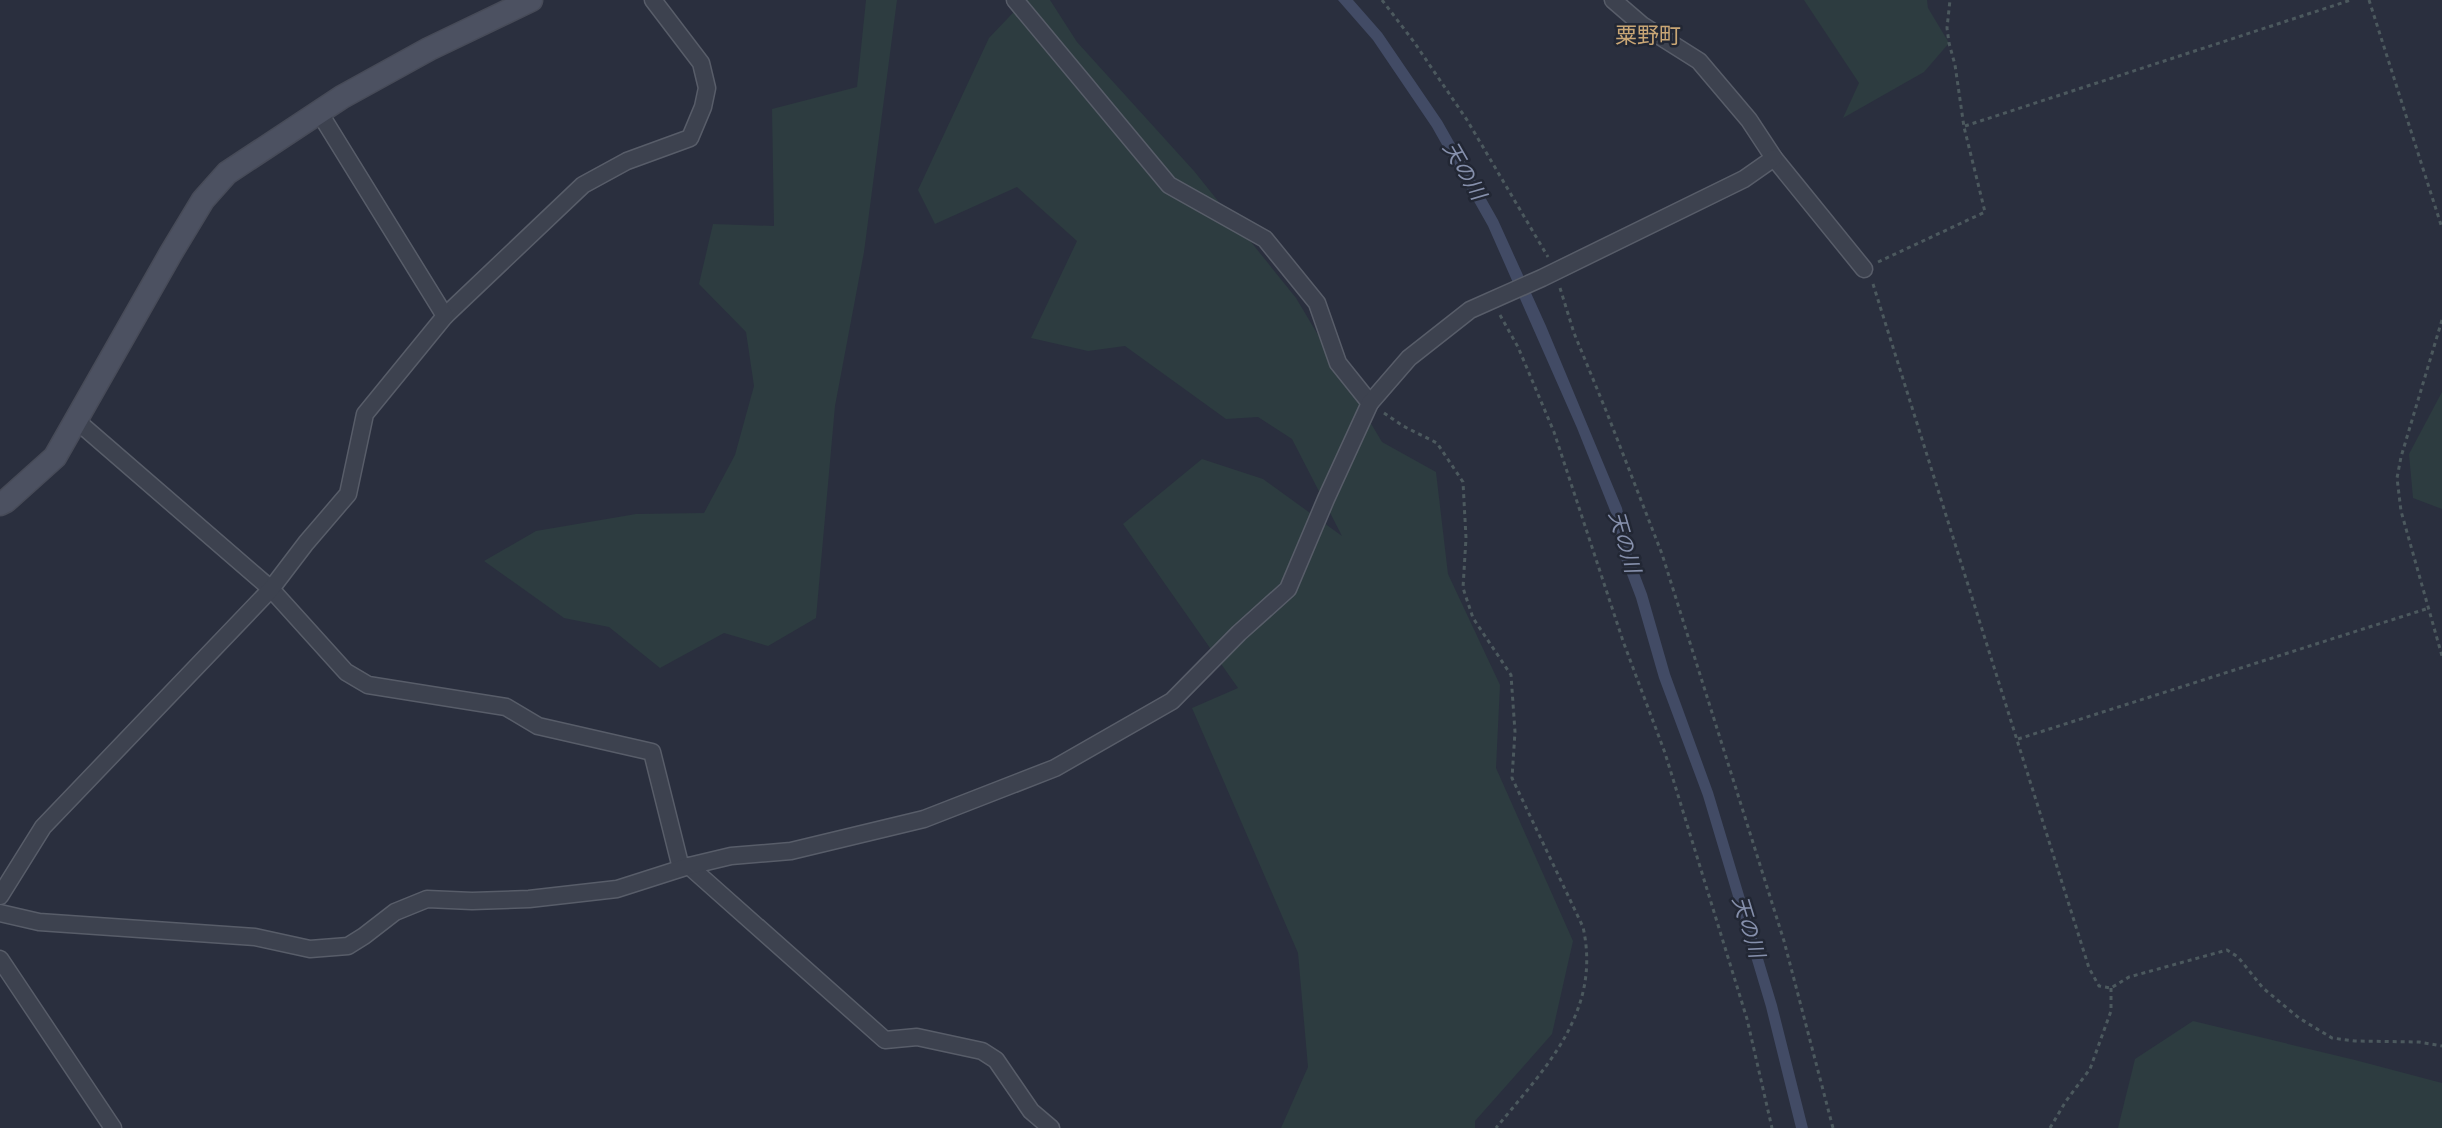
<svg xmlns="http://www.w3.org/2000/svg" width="2442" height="1128" viewBox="0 0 2442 1128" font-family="'Alegreya Sans','Noto Sans JP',sans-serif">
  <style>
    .green { fill: #2d3c40 }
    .water { fill: #424b65 }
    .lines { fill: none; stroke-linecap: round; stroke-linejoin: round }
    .street-casing { stroke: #585d69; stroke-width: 19 }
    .secondary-casing { stroke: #474b58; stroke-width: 25 }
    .path { stroke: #4c595e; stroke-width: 3; stroke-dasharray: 4 4; stroke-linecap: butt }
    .street { stroke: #3d424f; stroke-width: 16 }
    .secondary { stroke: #4c5161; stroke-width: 22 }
    .labels { text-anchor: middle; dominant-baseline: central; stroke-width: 5; stroke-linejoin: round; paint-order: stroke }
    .water-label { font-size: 21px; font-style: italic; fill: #8690ac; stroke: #222734 }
    .quarter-label { font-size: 22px; fill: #c9a675; stroke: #222734 }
  </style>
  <rect width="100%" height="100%" fill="#2a2f3e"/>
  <g class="green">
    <path d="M866,0H897L864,252L835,406L816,618L768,646L724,633L660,668L609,627L564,618L484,561L536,531L636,514L704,513L735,455L754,386L746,332L699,284L713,224L774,226L772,109L857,87Z"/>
    <path d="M1025,0H1050L1077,42L1194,171L1296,298L1382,442L1436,472L1448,574L1500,685L1496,768L1573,941L1552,1034L1475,1121V1128H1281L1308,1067L1298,953L1192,708L1238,688L1123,524L1202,459L1263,479L1342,536L1292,439L1258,417L1226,419L1125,346L1088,351L1031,338L1077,241L1017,187L935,224L918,190L989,38Z"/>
    <path d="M1804,0H1927L1928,8L1949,43L1924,72L1843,118L1859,83Z"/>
    <path d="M2442,392V509L2413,498L2409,454Z"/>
    <path d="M2193,1021L2355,1060L2442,1083V1128H2118L2135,1059Z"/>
  </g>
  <path class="water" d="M1338,0H1353L1382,33L1442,121L1498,220L1546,326L1622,508L1631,552L1647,594L1670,674L1713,792L1777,1005L1808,1128H1796L1766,1007L1703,796L1659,678L1636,598L1620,556L1611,513L1577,428L1488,226L1432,127L1373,40Z"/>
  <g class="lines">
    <defs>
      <g id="street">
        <path d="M1015,0L1169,185L1265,239L1317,303L1338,363L1370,403"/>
        <path d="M1613,0L1642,25L1699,61L1749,120L1774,158L1864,269"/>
        <path d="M445,316L583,185L627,161L690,138L703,107L707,88L701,63L653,0"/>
        <path d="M77,421L271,589L346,672L368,685L506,707L538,726L652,752L681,868"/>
        <path d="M689,866L885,1040L917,1037L982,1051L996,1060L1031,1111L1051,1128"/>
        <path d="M0,896L43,827L271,589L306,543L348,494L365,414L445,316L319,112"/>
        <path d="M0,913L39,922L255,937L310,949L348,946L364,936L395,912L427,899L472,901L529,899L617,889L689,866L731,856L791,851L924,819L1055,768L1172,701L1239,633L1288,589L1326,499L1370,403L1409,358L1470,310L1542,278L1744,179L1774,158"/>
        <path d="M0,959L113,1128"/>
      </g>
      <path id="secondary" d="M0,504L6,501L55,457L171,253L203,200L227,173L342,97L429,49L531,0"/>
    </defs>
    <use href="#street" class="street-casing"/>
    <use href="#secondary" class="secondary-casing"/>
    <g class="path">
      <path d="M1382,0L1414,42L1467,120L1548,257"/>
      <path d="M2369,0L2442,228"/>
      <path d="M1965,126L2351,0"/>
      <path d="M1878,262L1985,212L1964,127L1955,65L1949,43L1947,28L1950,0"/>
      <path d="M1873,284L2089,968L2099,986L2111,988L2129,977L2227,950L2238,957L2263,988L2299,1018L2332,1038L2355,1041L2419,1042L2442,1046"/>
      <path d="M1560,288L1574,333L1607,413L1662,554L1784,941L1833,1128"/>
      <path d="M1500,315L1518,347L1554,432L1623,641L1665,753L1747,1019L1772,1128"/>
      <path d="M2442,320L2401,457L2397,478L2401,511L2442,656"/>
      <path d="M1384,413L1403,426L1437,443L1463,482L1466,538L1463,588L1473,618L1511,675L1515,732L1512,778L1583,927C1602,1012 1545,1068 1496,1128"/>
      <path d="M2018,739L2429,608"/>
      <path d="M2050,1128L2066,1101L2090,1069L2111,1011V988"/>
    </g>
    <use href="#street" class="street"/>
    <use href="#secondary" class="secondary"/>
  </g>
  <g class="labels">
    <g class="water-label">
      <text transform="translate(1464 171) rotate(60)">天の川</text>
      <text transform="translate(1624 542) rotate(74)">天の川</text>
      <text transform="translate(1748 927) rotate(73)">天の川</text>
    </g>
    <g class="quarter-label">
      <text x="1648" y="36">粟野町</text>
    </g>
  </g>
</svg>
